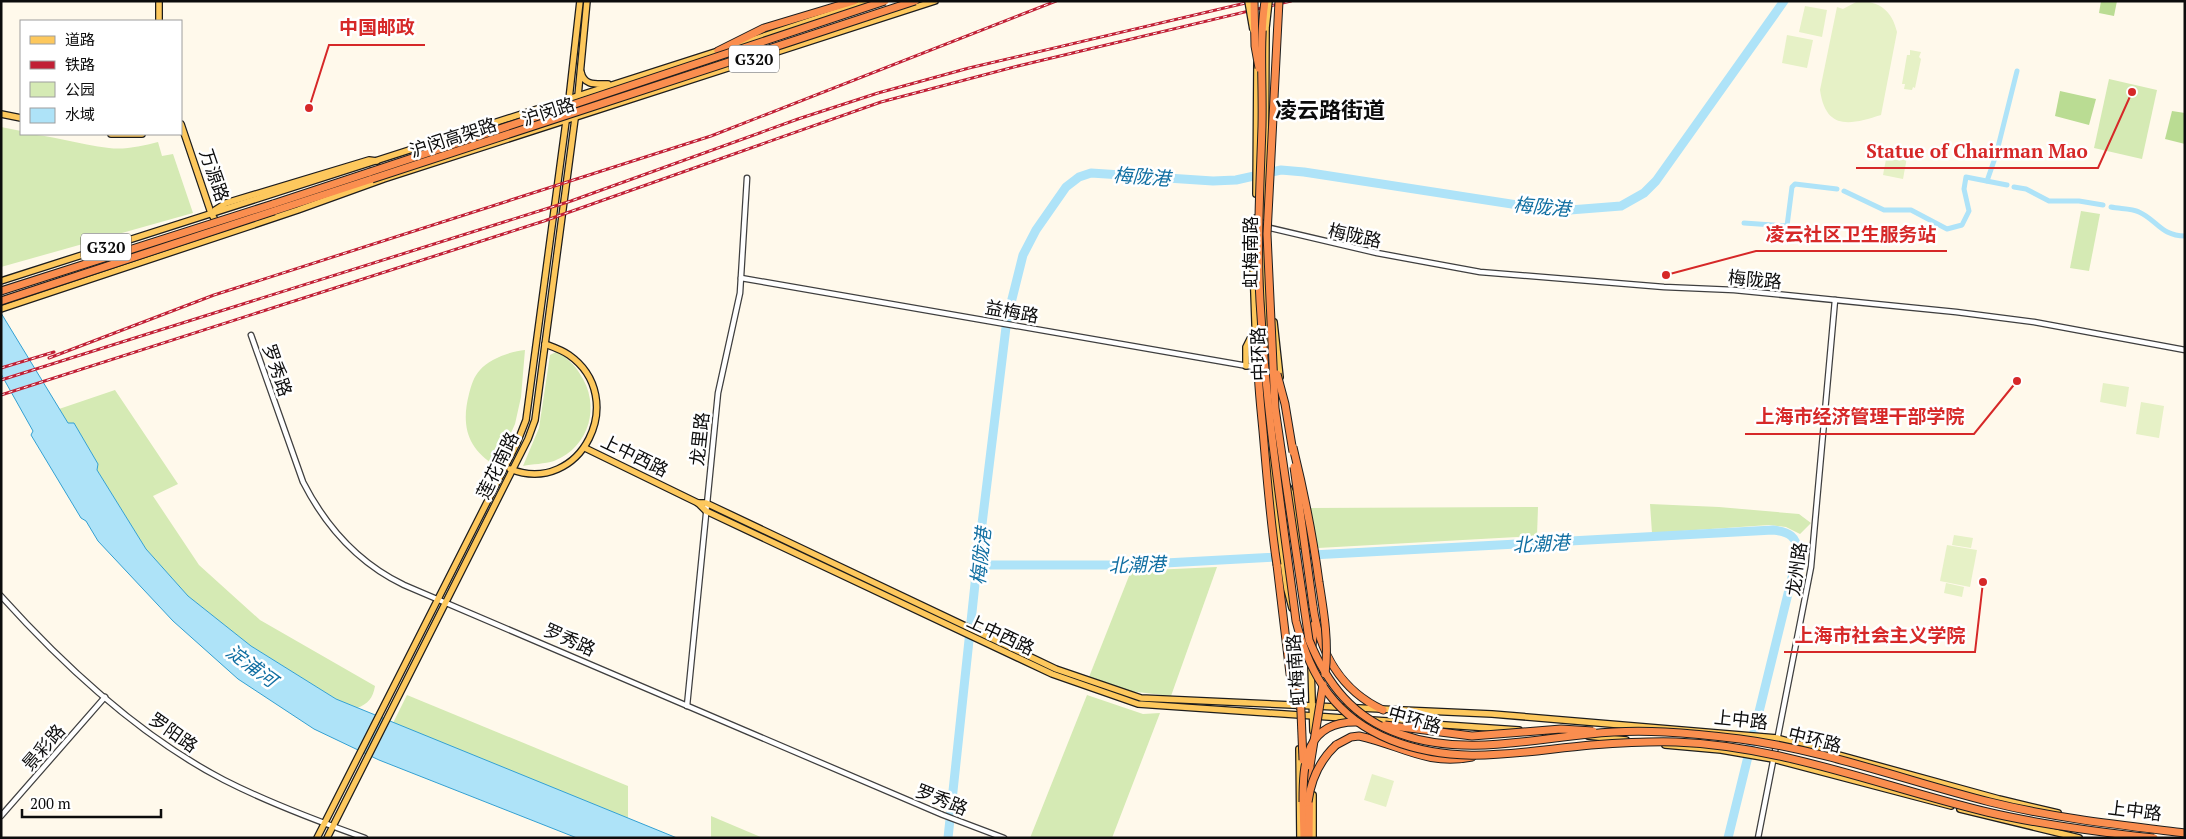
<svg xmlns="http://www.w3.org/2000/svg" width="2186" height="839" viewBox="0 0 2186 839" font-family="'PT Serif','Noto Sans SC',serif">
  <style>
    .green { fill: #d5eab4 }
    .forest { fill: #badc93 }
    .pitch { fill: #e6f1c6 }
    .water { fill: #aee3f8; stroke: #33a0d2 }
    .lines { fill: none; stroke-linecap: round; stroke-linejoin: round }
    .canal { stroke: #aee3f8; stroke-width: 5 }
    .river { stroke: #aee3f8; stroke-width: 9 }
    .minor-casing { stroke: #3f3f3f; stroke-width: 7 }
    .major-casing { stroke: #1d1d1d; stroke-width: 8 }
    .highway-casing { stroke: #1d1d1d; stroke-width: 9 }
    .minor { stroke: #fff; stroke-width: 4.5 }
    .major { stroke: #fdc85d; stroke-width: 5.5 }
    .highway { stroke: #fa8e4f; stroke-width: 7 }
    .rail-casing { stroke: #c12035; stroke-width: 3 }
    .rail { stroke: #fff; stroke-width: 1; stroke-dasharray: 4; stroke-linecap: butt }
    .major-bridge-casing { stroke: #1d1d1d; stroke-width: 8; stroke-linecap: butt }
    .highway-bridge-casing { stroke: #1d1d1d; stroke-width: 9; stroke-linecap: butt }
    .major-bridge { stroke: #fdc85d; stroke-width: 5.5 }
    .highway-bridge { stroke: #fa8e4f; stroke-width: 7 }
    .labels { text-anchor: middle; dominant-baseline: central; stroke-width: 5; stroke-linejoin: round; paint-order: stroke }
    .shield { fill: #fff; stroke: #555; stroke-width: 1 }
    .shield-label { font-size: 16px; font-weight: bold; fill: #0c0c0c }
    .street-label { font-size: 18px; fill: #0c0c0c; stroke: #fff }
    .water-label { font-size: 19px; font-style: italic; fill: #116fa2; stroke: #fff }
    .district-label { font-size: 22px; font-weight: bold; fill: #0c0c0c; stroke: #fff }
    .leader { fill: none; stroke: #d62828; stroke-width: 2 }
    .callout-dot { fill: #d62828; stroke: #fff; stroke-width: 2 }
    .callout-label { font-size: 19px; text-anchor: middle; font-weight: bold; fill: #d62828; stroke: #fff; stroke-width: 5; stroke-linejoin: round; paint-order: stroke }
  </style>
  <rect width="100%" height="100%" fill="#fff9eb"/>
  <g class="green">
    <path d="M2109,79L2157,90L2142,159L2094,148Z"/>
    <path d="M1,127L21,131V134C51,134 79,145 109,148C125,150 142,146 158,142L162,156L173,154L193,213L1,267Z"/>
    <path d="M2081,211L2100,214L2089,271L2070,268Z"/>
    <path d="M525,350L521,397L515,424L496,466C467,449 461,425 469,394C471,386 474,376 480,370C489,359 511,351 525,350Z"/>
    <path d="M558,351C566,358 575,365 580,374C601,405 590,447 554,461C545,464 532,464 523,466L539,428L550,355Z"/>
    <path d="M115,390L178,484L153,496L199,565L260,620L375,686C373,698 368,704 357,708L336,699L251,646L188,596L146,549L97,470L98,464L74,423H68L59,409Z"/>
    <path d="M1650,504L1719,507L1799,514L1811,523L1800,534L1786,527L1769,525L1652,533Z"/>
    <path d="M1538,507L1537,536L1318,548L1310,508Z"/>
    <path d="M1217,567L1171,696L1129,691L1089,677L1131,571Z"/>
    <path d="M407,695L628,786V818L393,723Z"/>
    <path d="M1087,695L1143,714L1160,713L1112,838H1030Z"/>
    <path d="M711,816L763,838H711Z"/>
  </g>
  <g class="forest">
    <path d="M2101,1H2117L2114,16L2099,13Z"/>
    <path d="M2060,91L2096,99L2089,125L2055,116Z"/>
    <path d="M2172,111L2185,113V144L2165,139Z"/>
  </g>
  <g class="pitch">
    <path d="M1858,1C1880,1 1892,11 1897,32L1881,115C1852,124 1826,132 1820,90L1837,7L1843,9Z"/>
    <path d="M1805,6L1827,10L1822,37L1799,32Z"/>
    <path d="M1787,35L1813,40L1807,68L1782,63Z"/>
    <path d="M1910,50L1921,52L1919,57L1921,59L1915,88L1913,87L1912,90L1904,89L1905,84H1902L1907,55H1910Z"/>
    <path d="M1887,154L1907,157L1903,179L1883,175Z"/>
    <path d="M2103,383L2129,387L2126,407L2100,402Z"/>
    <path d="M2141,402L2164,406L2159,438L2136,434Z"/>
    <path d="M1954,535L1973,538L1971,548L1952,545Z"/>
    <path d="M1947,545L1977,550L1970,587L1940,581Z"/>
    <path d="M1946,583L1964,587L1962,597L1944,593Z"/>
    <path d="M1372,774L1394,781L1386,807L1364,800Z"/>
  </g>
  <path class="water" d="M1,313L68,423H74L98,464L97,470L146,549L188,596L251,646L336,699L677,838H577L379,760L314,729L238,679L173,621L98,541L86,521L81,518L31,435L33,431L1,374Z"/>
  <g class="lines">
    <g class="canal">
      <path d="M1987,181L1996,155L2017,71"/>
      <path d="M2014,187L2026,189L2049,201H2079L2103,205"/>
      <path d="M1844,191L1884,210H1911L1947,229L1962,225L1969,211L1964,189L1966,177L2007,185"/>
      <path d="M2111,207C2120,209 2131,208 2139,212C2157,220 2161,236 2185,236"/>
      <path d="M1744,223L1787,226L1792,187L1795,184L1837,189"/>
    </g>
    <g class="river">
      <path d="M977,565H1128L1773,530C1789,532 1797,536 1798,553L1728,838"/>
      <path d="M948,838L977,565L1007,319L1023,255L1036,230L1066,187L1079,177L1091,173L1213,181L1236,180L1281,170L1304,172L1557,211L1621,206L1644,193L1656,181L1784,1"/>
    </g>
    <defs>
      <g id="minor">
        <path d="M1266,227L1377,253L1480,272L1664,287L1734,290L1956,312L2034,322L2185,350"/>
        <path d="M741,278L1259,368"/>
        <path d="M251,335L303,482C326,527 358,563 404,585L943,815L1004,838"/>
        <path d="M1,596C65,667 139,736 224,780C269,803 317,821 365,838"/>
        <path d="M687,706L718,393L740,293L747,178"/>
        <path d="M1,816L105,697"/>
        <path d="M1758,838L1811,567L1835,300"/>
      </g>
      <g id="major">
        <path d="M159,21V1"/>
        <path d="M734,46L870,1"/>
        <path d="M581,72C584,86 596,84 608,84"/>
        <path d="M1,114L21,118"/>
        <path d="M181,124L211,213L218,225"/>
        <path d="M111,134H142"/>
        <path d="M1256,194L1257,63"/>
        <path d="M215,210L226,203L369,160L377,161"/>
        <path d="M1265,217L1266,28"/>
        <path d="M1264,239L1269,347"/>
        <path d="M1,281L721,50"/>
        <path d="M1,309L298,210L384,179L935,1"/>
        <path d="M1274,322L1280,377"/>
        <path d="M1256,351L1252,236L1256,218"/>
        <path d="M1246,366V347L1253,333"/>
        <path d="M585,448L698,503L706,511L1052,674L1138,704L1519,730"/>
        <path d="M1268,452L1287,589L1292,608"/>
        <path d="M510,469C581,497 630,398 569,355C562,350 553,347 545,344"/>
        <path d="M1288,487L1294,500L1299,546"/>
        <path d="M698,503H706L1056,669L1141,698L1492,714L1777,738L1999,799L2058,813"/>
        <path d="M1311,665L1313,731"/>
        <path d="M1548,732L1569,734"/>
        <path d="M1588,736L1626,740"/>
        <path d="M1665,745L1721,750L1773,759L1951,806"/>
        <path d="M1299,749L1300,838"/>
        <path d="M1313,795V838"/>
        <path d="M1960,809L2079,838"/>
        <path d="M317,838L517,443L526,420L569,99L580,1"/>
        <path d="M327,838L528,439L535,420L578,96L587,1"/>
      </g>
      <g id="highway">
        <path d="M718,51L764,28L854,1"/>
        <path d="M273,204L370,172"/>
        <path d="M274,211L372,179"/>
        <path d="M1277,565L1290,674L1299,706"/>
        <path d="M1313,606C1319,651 1340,690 1383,710"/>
        <path d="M1311,657L1314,625"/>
        <path d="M1336,745L1351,737L1359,736C1401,745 1426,766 1472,757"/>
        <path d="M1303,802L1304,838"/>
        <path d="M1309,838L1310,766"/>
      </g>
    </defs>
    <use href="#minor" class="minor-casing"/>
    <use href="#major" class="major-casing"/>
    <use href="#highway" class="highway-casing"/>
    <use href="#minor" class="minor"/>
    <use href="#major" class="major"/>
    <use href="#highway" class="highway"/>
    <defs>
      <g id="rail">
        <path d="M49,358L214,295L711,136L1056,1"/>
        <path d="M1,368L54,352"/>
        <path d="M1,380L571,201L798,119L878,93L969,68L1254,1"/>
        <path d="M1,395L544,221L881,102L1018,66L1291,1"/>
      </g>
    </defs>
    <use href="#rail" class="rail-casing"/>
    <use href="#rail" class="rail"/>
    <defs>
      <g id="major-bridge">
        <path d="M1248,1L1253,30"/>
        <path d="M1266,28L1269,1"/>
      </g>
      <g id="highway-bridge">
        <path d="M1254,1L1255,46L1259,68"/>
        <path d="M1265,1C1259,42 1263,84 1262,126C1260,189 1256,253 1261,316C1267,418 1283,519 1296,621C1310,677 1336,718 1391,740C1459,767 1523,751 1591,745C1619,743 1648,741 1676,742C1783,746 1883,787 1987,812C2042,825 2098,832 2154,838"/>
        <path d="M1279,1L1267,234L1275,408L1309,640C1327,684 1353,718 1400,734C1462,756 1527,740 1590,734C1640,728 1691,733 1740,739C1825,750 1907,781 1990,802C2054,818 2120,825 2185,833"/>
        <path d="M370,172L885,1"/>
        <path d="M372,179L915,1"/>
        <path d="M1,291L273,204"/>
        <path d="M1,301L274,211"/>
        <path d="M1259,335C1256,367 1260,399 1263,431C1267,476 1270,520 1277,565"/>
        <path d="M1277,374L1285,404L1293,452"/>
        <path d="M1293,447C1304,492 1313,537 1319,582C1324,613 1329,643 1325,674"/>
        <path d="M1294,467L1313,606"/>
        <path d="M1298,641L1303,760"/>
        <path d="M1385,725L1472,736L1561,729L1593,731"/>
        <path d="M1310,766L1323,685"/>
        <path d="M1303,802C1303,763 1305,721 1357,722"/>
        <path d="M1308,802C1311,779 1319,761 1336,745"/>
      </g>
    </defs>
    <use href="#major-bridge" class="major-bridge-casing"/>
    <use href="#highway-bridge" class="highway-bridge-casing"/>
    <use href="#major-bridge" class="major-bridge"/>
    <use href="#highway-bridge" class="highway-bridge"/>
  </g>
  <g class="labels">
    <g class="shield">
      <rect x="729" y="45.5" width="50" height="27" rx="4"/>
      <rect x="81" y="233.5" width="50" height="27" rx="4"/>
    </g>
    <g class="shield-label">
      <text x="754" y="59">G320</text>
      <text x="106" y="247">G320</text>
    </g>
    <g class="street-label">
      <text transform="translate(548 111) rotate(-18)">沪闵路</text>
      <text transform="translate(453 137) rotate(-18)">沪闵高架路</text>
      <text transform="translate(215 175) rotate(71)">万源路</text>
      <text transform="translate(1355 235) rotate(12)">梅陇路</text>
      <text transform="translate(1250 252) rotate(-90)">虹梅南路</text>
      <text transform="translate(1755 279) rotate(5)">梅陇路</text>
      <text transform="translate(1012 311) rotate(10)">益梅路</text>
      <text transform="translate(1258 354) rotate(-92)">中环路</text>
      <text transform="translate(278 370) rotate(71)">罗秀路</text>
      <text transform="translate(699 439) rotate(-84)">龙里路</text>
      <text transform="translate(635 455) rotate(26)">上中西路</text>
      <text transform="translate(497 465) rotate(-64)">莲花南路</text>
      <text transform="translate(1796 569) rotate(-82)">龙州路</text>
      <text transform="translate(1001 634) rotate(25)">上中西路</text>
      <text transform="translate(570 639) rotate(24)">罗秀路</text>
      <text transform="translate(1295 670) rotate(-94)">虹梅南路</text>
      <text transform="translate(1415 719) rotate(16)">中环路</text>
      <text transform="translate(1741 719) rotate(6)">上中路</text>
      <text transform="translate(174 732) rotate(35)">罗阳路</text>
      <text transform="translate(1815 739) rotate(14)">中环路</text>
      <text transform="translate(43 747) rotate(-49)">景彩路</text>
      <text transform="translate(942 799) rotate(22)">罗秀路</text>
      <text transform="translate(2135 810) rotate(7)">上中路</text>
    </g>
    <g class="water-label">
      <text transform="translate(1142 176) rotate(4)">梅陇港</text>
      <text transform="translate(1542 206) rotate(5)">梅陇港</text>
      <text transform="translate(1541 543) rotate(-3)">北潮港</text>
      <text transform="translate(980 556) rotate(-84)">梅陇港</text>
      <text transform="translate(1137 564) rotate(-2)">北潮港</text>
      <text transform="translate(252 665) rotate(36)">淀浦河</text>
    </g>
    <g class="district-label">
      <text x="1330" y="109">凌云路街道</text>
    </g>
  </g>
  <path class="leader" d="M309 108L329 45H425M2132 92L2098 168H1856M1666 275L1756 251H1947M2017 381L1974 434H1745M1983 582L1975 652H1784"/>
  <g class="callout-dot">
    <circle cx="309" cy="108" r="5"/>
    <circle cx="2132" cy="92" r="5"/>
    <circle cx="1666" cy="275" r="5"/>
    <circle cx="2017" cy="381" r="5"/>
    <circle cx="1983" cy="582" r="5"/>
  </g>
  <g class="callout-label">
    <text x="377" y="34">中国邮政</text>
    <text x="1977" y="158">Statue of Chairman Mao</text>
    <text x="1851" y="241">凌云社区卫生服务站</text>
    <text x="1860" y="423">上海市经济管理干部学院</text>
    <text x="1880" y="642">上海市社会主义学院</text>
  </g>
  <rect width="2186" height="839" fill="none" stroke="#0c0c0c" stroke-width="5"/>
  <rect x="20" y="20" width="162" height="115" fill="#ffffff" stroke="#9e9e9e"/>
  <rect x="30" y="36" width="25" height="8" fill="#fdc85d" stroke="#9e9e9e"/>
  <text x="65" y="45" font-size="15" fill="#0c0c0c">道路</text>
  <rect x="30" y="61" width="25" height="8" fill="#c12035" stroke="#9e9e9e"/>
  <text x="65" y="70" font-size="15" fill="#0c0c0c">铁路</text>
  <rect x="30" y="82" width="25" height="15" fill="#d5eab4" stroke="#9e9e9e"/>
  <text x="65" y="95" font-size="15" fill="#0c0c0c">公园</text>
  <rect x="30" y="108" width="25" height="15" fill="#aee3f8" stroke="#9e9e9e"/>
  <text x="65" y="120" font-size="15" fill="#0c0c0c">水域</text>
  <path d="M22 809v8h139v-8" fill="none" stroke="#0c0c0c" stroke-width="2.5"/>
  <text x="30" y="809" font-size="15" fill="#0c0c0c" stroke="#ffffff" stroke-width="4" paint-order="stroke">200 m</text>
</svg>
